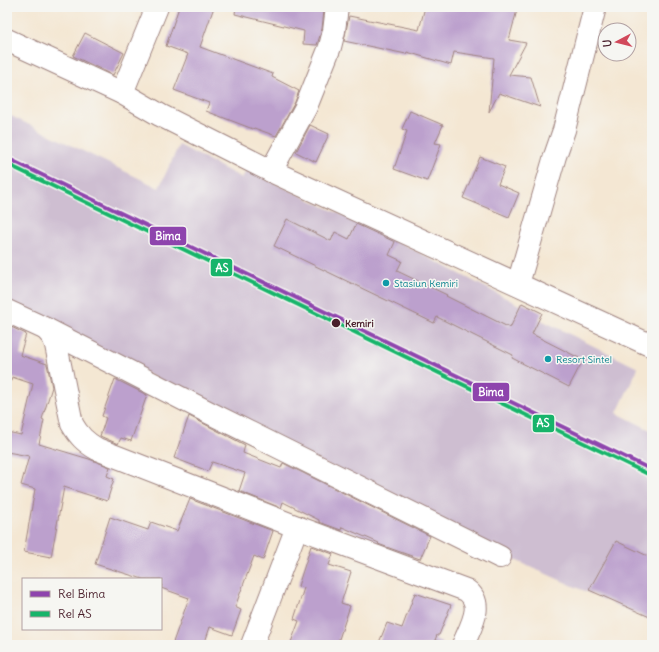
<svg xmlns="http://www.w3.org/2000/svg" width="659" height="652" viewBox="0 0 659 652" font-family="Delius,sans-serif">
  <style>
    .industrial { fill: #cebed1 }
    .building { fill: #bca0cd }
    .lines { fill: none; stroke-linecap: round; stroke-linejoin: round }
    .minor-casing { stroke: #9f837f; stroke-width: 24 }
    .minor { stroke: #fff; stroke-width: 22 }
    .rail-1-casing { stroke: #f6f6f2; stroke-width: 7 }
    .rail-2-casing { stroke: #f6f6f2; stroke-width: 7 }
    .rail-1 { stroke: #8e44ad; stroke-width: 4 }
    .rail-2 { stroke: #17b46a; stroke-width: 4 }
    .culture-dot { fill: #0f9aa8; stroke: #f6f6f2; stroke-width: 1.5 }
    .stop-dot { fill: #4a1f2b; stroke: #f6f6f2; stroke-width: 1.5 }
    .labels { text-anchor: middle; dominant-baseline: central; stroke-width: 3; stroke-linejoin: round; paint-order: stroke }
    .culture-label { font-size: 10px; fill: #0d838f; stroke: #f6f6f2; text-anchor: start }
    .stop-label { font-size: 10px; font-weight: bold; fill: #4a1f2b; stroke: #f6f6f2; text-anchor: start }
    .line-badge { stroke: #f6f6f2; stroke-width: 1.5 }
    .badge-label { font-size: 11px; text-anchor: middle; font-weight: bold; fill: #fff }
  </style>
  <rect width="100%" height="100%" fill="#f6f6f2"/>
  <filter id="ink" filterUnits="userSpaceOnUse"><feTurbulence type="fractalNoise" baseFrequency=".025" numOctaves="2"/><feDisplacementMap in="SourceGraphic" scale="8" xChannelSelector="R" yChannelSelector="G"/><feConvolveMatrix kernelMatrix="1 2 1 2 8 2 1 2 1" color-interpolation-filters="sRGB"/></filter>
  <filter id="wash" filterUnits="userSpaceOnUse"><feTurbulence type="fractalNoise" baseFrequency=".012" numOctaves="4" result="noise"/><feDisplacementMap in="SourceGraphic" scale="16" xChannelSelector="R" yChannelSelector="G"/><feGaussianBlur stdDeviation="0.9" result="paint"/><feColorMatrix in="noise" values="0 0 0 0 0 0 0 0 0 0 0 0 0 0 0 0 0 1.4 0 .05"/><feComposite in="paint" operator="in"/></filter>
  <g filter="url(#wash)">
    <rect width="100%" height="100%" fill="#f4e7d3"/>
    <path class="industrial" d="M7,114L159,188L179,145L242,178L247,170L397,241L521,306L519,309L638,368L617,413L652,431V621L515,560L200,401L7,302Z"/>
    <g id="blocks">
      <g class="building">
        <path d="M179,7H214L200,47L273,74L272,77L299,91L295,102L276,136L254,128L253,129L206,111L209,103L174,90L188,54L166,46Z"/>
        <path d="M236,7H298L297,9L324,11L322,29L317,45L303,44L304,31L235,14Z"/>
        <path d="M425,7H506L517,10L509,40L526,43L509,75L531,77L540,107L499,93L489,112L494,58L454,52L451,65L407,52L406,54L344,41L349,16L419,30Z"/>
        <path d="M85,33L124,53L113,75L73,56Z"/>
        <path d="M410,111L443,125L435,143L441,144L427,181L394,169L407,131L402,129Z"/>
        <path d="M310,125L329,134L316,162L296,152Z"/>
        <path d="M480,157L505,167L498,184L519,193L509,217L463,198Z"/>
        <path d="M287,219L331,241L335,232L349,239L356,224L395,242L389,255L402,261L397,271L447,295L446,296L510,328L522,303L542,313L532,334L583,360L569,387L512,358L513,355L437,317L434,323L274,246Z"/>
        <path d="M7,325L26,334L20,355L47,364L52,387L42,419L44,420L39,444L89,459L110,467L107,476L114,479L107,501L64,487L51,557L24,552L35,489L21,485L29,456L7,452V432L21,435L33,384L12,377L11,381H7Z"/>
        <path d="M115,379L147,395L131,441L121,438L118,444L100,436L106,418L102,416Z"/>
        <path d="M189,416L245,445L243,453L281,468L283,463L430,536L420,559L378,544L379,543L342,527L341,530L319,522V520L283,502L281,508L239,491L245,473L212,462L208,471L174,458Z"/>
        <path d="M190,499L273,531L263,560L254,556L235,607L241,610L232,635L210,627L204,645H172L189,598L161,588L162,585H161V579H143L95,564L110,517L148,530L151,522L177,531Z"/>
        <path d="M616,541L652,558V618L589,590Z"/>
        <path d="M311,546L333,554L329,565L351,572L341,603L350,606L337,645H290L299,621L294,619L304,588L298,586Z"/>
        <path d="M415,593L451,605L439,635H437L435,640L442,643V645H378L387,623L402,628Z"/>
      </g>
    </g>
  </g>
  <g filter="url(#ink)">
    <use href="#blocks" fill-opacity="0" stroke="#9f837f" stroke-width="1"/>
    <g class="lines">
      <defs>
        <g id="minor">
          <path d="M7,40L122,93L160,115L271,171L652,346"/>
          <path d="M122,93L157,7"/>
          <path d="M271,171L306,107L330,47L334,31L337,7"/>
          <path d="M518,284L555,156L564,130L595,7"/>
          <path d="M7,311L46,329L210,413L500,557"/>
          <path d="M46,329L53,337L56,345L72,424C79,436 85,442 97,449L297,527L466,590C486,604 470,627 463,645"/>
          <path d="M252,645L297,527"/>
        </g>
      </defs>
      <use href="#minor" class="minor-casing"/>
      <use href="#minor" class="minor"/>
      <defs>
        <path id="rail-1" d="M7,158L652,470"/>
        <path id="rail-2" d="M7,164L650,475"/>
      </defs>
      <use href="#rail-1" class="rail-1-casing"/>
      <use href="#rail-2" class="rail-2-casing"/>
      <use href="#rail-1" class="rail-1"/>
      <use href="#rail-2" class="rail-2"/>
    </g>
  </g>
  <g class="culture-dot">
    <circle cx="386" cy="283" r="4"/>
    <circle cx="548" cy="359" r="4"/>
  </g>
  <circle class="stop-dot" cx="336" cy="323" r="5"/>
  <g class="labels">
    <g class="culture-label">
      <text x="394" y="283">Stasiun Kemiri</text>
      <text x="556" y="359">Resort Sintel</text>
    </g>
    <g class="stop-label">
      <text x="345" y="323">Kemiri</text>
    </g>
  </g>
  <g class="line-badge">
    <rect x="149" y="226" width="38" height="20" rx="4" fill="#8e44ad"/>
    <rect x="210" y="258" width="23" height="19" rx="4" fill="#17b46a"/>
    <rect x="472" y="382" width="38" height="20" rx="4" fill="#8e44ad"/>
    <rect x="532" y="414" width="23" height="19" rx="4" fill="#17b46a"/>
  </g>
  <g class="badge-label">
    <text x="168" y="240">Bima</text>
    <text x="222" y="272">AS</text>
    <text x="491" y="396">Bima</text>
    <text x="543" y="427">AS</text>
  </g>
  <rect width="659" height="652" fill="none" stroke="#f6f6f2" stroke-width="24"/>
  <rect x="22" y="578" width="140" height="52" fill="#f6f6f2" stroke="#b1a0a2"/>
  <rect x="30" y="591" width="20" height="6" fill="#8e44ad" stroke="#b1a0a2"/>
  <text x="58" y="598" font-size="12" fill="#4a1f2b">Rel Bima</text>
  <rect x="30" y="611" width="20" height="6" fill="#17b46a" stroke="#b1a0a2"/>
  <text x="58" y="618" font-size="12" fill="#4a1f2b">Rel AS</text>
  <g transform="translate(617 42) rotate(263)"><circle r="19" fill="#f6f6f2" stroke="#b1a0a2"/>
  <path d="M0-3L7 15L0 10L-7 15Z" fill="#d1495b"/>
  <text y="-6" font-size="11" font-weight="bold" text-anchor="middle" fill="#4a1f2b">U</text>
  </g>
</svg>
